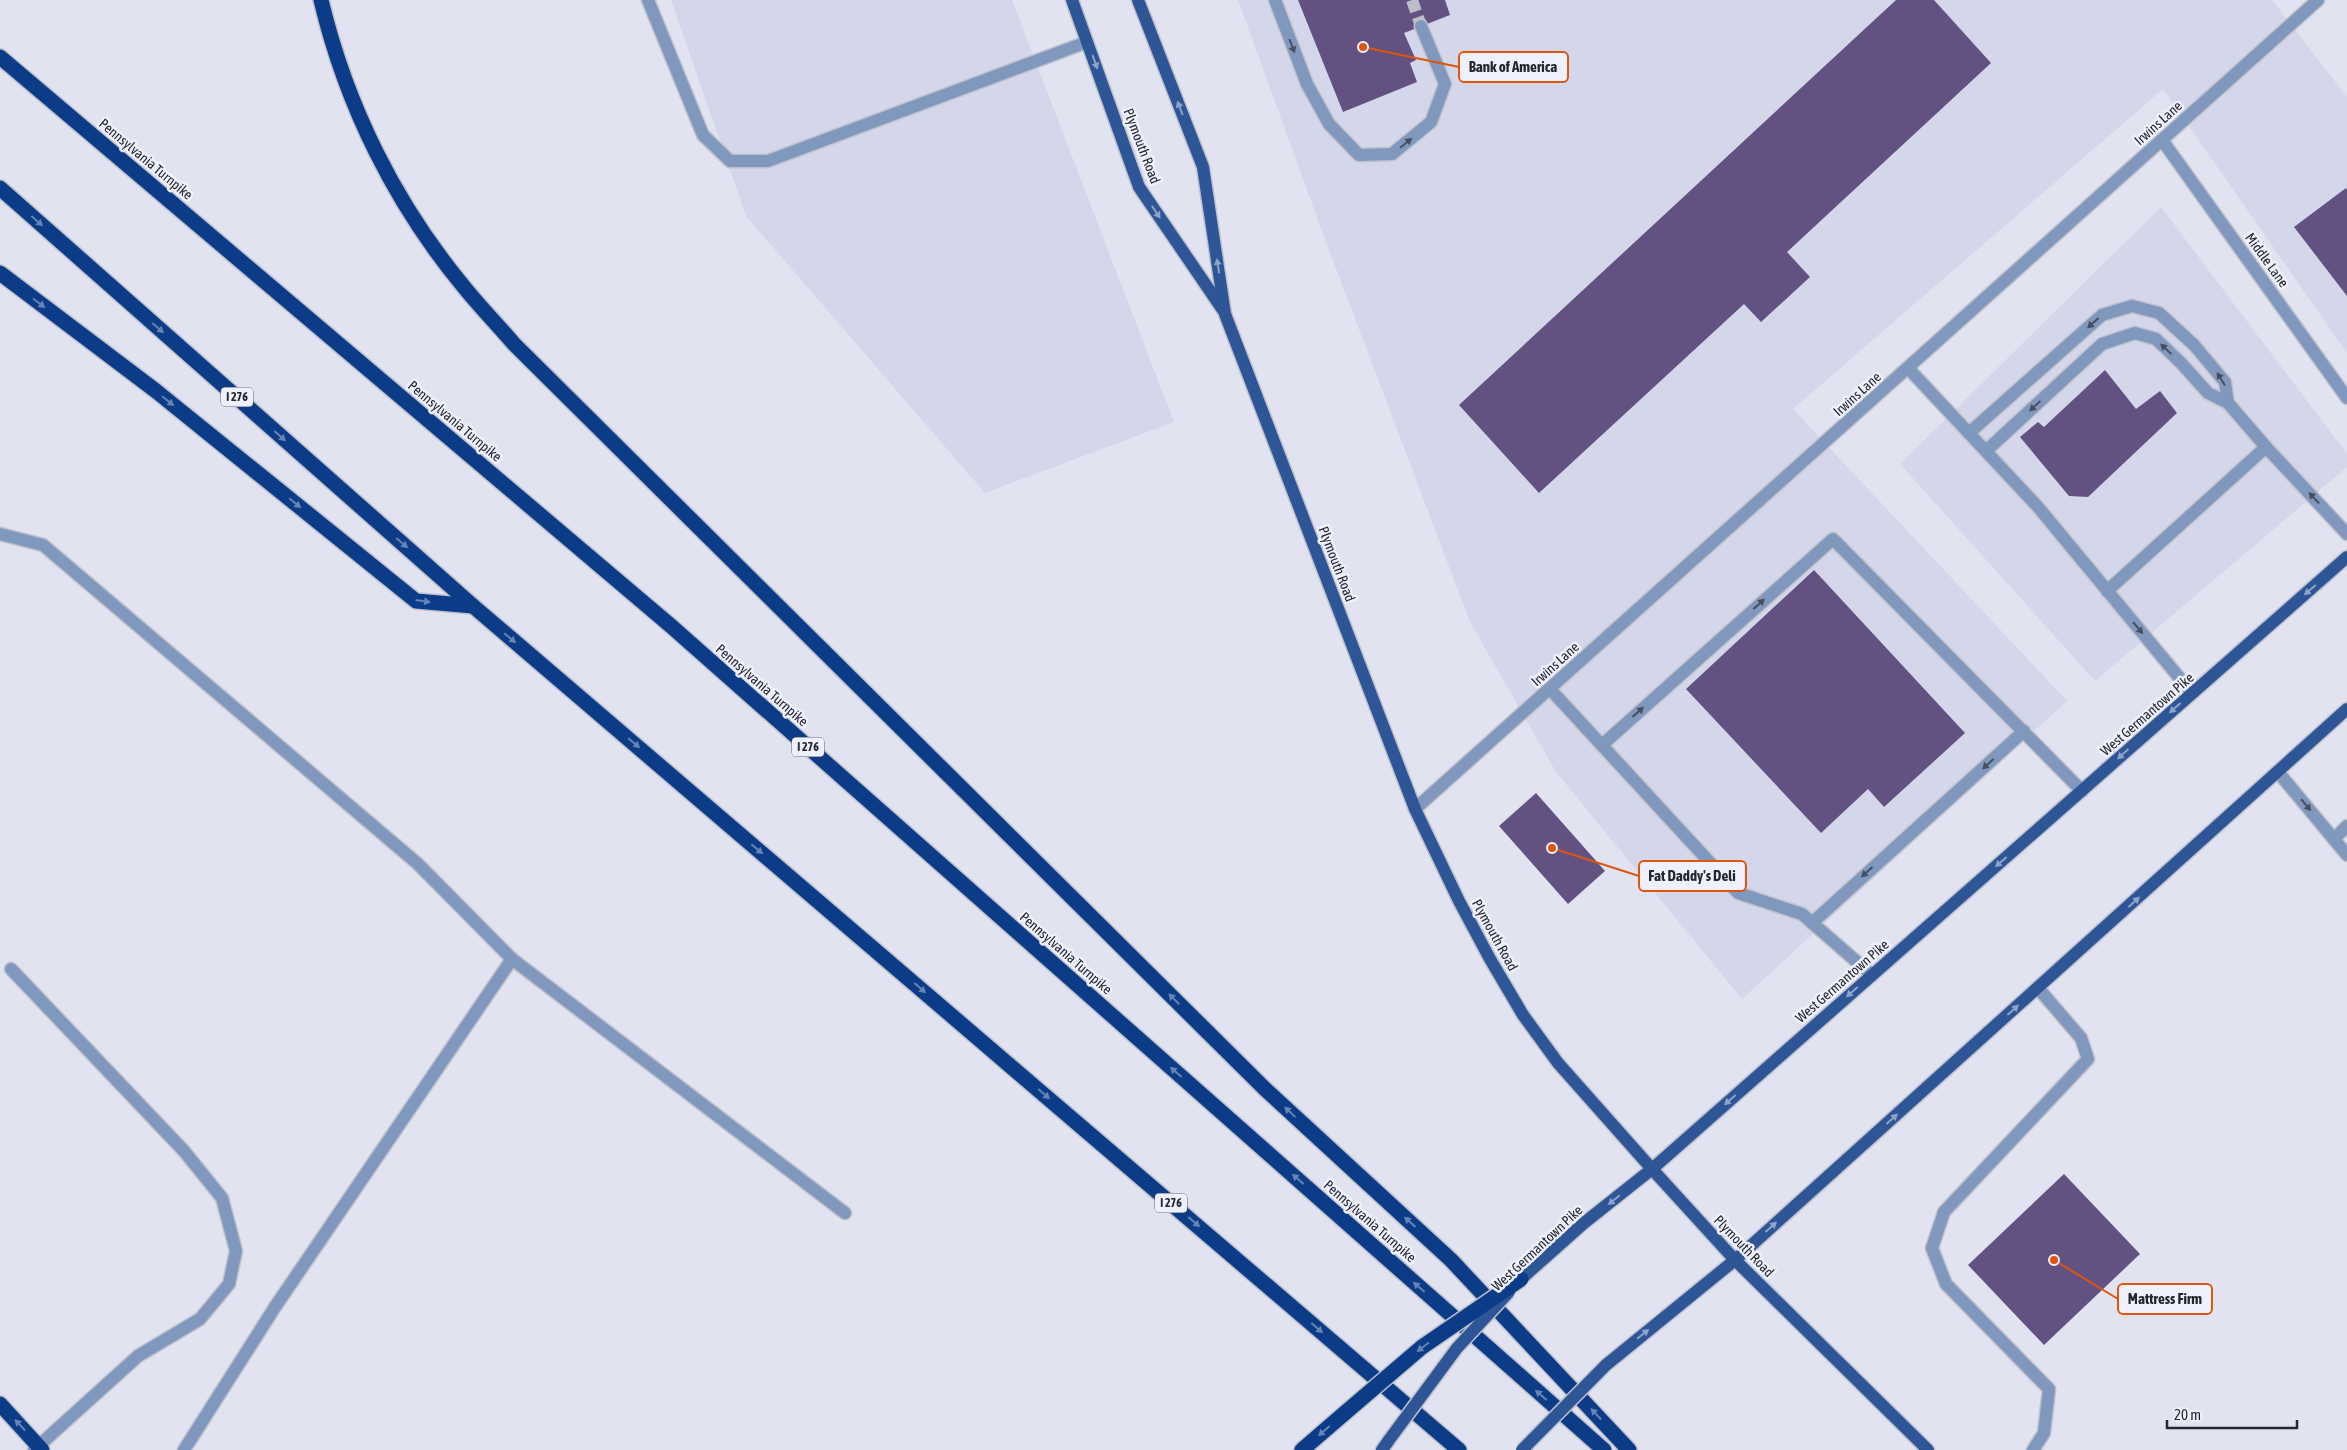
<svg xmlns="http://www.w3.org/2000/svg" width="2347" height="1450" viewBox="0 0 2347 1450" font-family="'Asap Condensed',sans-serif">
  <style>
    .built { fill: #d4d7ea }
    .building { fill: #635281 }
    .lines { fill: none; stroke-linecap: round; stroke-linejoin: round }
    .minor-tunnel { stroke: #bcbdc9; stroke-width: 12; stroke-dasharray: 12 6; stroke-linecap: butt }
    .minor-casing { stroke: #bfc1cd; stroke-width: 15 }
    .major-casing { stroke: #bfc1cd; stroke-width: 15 }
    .highway-casing { stroke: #bfc1cd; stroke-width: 18 }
    .minor { stroke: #8098bd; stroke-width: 12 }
    .major { stroke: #2e5697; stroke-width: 12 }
    .highway { stroke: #0c3c87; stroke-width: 15 }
    .major-bridge-casing { stroke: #bfc1cd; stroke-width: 15; stroke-linecap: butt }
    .highway-bridge-casing { stroke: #bfc1cd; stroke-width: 18; stroke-linecap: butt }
    .major-bridge { stroke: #2e5697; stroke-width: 12 }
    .highway-bridge { stroke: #0c3c87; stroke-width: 15 }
    .oneway { fill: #464f5f }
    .oneway2 { fill: #8ea3ca }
    .oneway3 { fill: #6684b6 }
    .labels { text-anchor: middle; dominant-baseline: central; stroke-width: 5; stroke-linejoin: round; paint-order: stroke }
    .shield { fill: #eef0fd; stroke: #62636b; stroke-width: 1 }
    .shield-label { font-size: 12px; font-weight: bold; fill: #26272c }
    .street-label { font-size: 14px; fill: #26272c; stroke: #eef0fd }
    .leader { fill: none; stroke: #de560e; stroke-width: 2 }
    .callout-dot { fill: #de560e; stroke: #eef0fd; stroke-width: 2 }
    .callout { fill: #eef0fd; stroke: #de560e; stroke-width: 2 }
    .callout-label { font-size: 15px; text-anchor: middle; font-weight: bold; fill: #26272c }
  </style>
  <rect width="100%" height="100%" fill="#e1e3f0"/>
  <g class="built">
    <path d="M671,0H1012L1174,422L985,493L746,216Z"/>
    <path d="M1238,0H2272L2347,97V353L2163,89L1793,409L2067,701L1742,999L1556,772L1470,622L1323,234Z"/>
    <path d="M2161,207L2347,454V467L2095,681L1900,464Z"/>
  </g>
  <g class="building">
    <path d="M1298,0H1445L1450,15L1404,33L1416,60L1410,63L1417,82L1343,112Z"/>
    <path d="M1896,0H1934L1991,63L1787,252L1810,277L1761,322L1744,304L1539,493L1459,405Z"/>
    <path d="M2346,188L2347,190V296L2294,227Z"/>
    <path d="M2105,370L2136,409L2160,391L2177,413L2088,497L2069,496L2020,437L2038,422L2044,427Z"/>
    <path d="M1814,570L1965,733L1884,807L1868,789L1821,833L1686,689Z"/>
    <path d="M1536,793L1605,871L1568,904L1499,826Z"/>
    <path d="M2064,1174L2140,1254L2044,1345L1968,1265Z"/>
  </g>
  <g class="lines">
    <path class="minor-tunnel" d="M1412,0L1421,26"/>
    <defs>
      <g id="minor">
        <path d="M648,0L703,135L730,161H768L1087,42"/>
        <path d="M1275,0L1307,84L1329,124L1359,155L1392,154L1431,122L1445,84L1421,26"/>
        <path d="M2162,140L2347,398"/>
        <path d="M1908,368L2038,507L2192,693"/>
        <path d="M1969,433L2102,315L2132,306L2159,313L2194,345L2225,382L2228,403L2266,447L2347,534"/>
        <path d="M1986,451L2102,344L2135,333L2156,339L2181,363L2208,393L2228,403"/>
        <path d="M0,534L43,545L418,864L512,959L845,1213"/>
        <path d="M2107,591L2266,447"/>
        <path d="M1550,689L1738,893L1802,914L1872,975"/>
        <path d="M1602,745L1833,539L2082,791"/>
        <path d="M2278,772L2347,855"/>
        <path d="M1415,809L2318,0"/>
        <path d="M2334,839L2347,826"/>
        <path d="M1812,923L2024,731"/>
        <path d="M11,969L184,1151L222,1198L236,1251L229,1284L200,1319L138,1356L34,1450"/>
        <path d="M184,1450L275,1307L512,959"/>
        <path d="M2033,1450L2044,1433L2049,1389L1946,1284L1932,1248L1944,1212L2088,1059L2081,1038L2038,988"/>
      </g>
      <g id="major">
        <path d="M1072,0L1139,187L1223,310"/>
        <path d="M1138,0L1203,167L1225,314L1415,809L1459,901L1490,959L1523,1015L1558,1063L1652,1169L1735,1260L1928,1450"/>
        <path d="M1521,1279L1584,1223L1652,1169L2347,557"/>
        <path d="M1606,1365L1735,1260L2347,709"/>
        <path d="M1382,1450L1389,1440"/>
      </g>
      <g id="highway">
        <path d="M321,0C346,105 395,204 464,287C480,307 498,325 514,344L1265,1089L1451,1260L1629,1450"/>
        <path d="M0,57L671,626L1604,1450"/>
        <path d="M0,188L473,606L1459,1450"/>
        <path d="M0,273L156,391L416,601L473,606"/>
        <path d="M0,1404L42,1450"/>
        <path d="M1302,1450L1346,1412"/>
      </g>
    </defs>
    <use href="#minor" class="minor-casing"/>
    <use href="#major" class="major-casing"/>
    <use href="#highway" class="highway-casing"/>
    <use href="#minor" class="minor"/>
    <use href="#major" class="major"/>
    <use href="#highway" class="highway"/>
    <defs>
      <g id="major-bridge">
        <path d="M1389,1440L1457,1348L1509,1292"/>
        <path d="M1522,1450L1606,1365"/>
      </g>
      <path id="highway-bridge" d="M1346,1412L1422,1347L1521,1279"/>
    </defs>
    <use href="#major-bridge" class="major-bridge-casing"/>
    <use href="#highway-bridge" class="highway-bridge-casing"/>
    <use href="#major-bridge" class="major-bridge"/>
    <use href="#highway-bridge" class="highway-bridge"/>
  </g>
  <defs><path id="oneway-solid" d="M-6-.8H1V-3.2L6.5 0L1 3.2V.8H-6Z" transform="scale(1.25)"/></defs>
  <g class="oneway">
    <use href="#oneway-solid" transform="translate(1292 46) rotate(69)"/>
    <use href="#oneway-solid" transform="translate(1406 143) rotate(-39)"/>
    <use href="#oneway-solid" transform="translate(2093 323) rotate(138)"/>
    <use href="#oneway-solid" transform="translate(2166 349) rotate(-137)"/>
    <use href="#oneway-solid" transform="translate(2221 379) rotate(-122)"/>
    <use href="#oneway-solid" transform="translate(2035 406) rotate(137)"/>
    <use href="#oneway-solid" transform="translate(2314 498) rotate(-133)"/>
    <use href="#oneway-solid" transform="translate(1759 604) rotate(-42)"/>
    <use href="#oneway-solid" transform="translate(2138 628) rotate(50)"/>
    <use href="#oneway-solid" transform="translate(1638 712) rotate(-42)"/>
    <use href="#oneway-solid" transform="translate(1988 764) rotate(138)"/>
    <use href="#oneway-solid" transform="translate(2306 805) rotate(50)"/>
    <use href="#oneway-solid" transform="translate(1867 872) rotate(138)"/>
  </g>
  <g class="oneway2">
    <use href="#oneway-solid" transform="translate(1095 62) rotate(70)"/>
    <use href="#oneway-solid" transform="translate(1180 108) rotate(-111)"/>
    <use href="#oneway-solid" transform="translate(1156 212) rotate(56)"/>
    <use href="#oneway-solid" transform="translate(1218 266) rotate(-99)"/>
    <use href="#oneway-solid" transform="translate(2310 590) rotate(139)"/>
    <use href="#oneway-solid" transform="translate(2175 708) rotate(139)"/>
    <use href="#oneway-solid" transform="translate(2123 754) rotate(138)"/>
    <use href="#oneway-solid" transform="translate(2001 862) rotate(139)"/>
    <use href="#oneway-solid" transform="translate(2134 902) rotate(-42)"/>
    <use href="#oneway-solid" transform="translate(1852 992) rotate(139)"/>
    <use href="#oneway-solid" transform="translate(2013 1010) rotate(-42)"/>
    <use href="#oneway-solid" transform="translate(1730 1100) rotate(139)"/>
    <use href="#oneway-solid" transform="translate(1892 1119) rotate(-42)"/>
    <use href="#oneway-solid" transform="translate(1614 1200) rotate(141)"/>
    <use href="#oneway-solid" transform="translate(1771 1227) rotate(-42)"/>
    <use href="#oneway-solid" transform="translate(1643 1334) rotate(-39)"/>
  </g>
  <g class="oneway3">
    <use href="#oneway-solid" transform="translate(37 221) rotate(41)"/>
    <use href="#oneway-solid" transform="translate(39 303) rotate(37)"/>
    <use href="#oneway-solid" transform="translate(158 328) rotate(41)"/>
    <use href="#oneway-solid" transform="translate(168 401) rotate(39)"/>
    <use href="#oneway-solid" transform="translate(280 436) rotate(41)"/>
    <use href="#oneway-solid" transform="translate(295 503) rotate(39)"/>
    <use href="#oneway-solid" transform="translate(402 543) rotate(41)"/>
    <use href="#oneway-solid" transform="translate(423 601) rotate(8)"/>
    <use href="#oneway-solid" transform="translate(510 638) rotate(40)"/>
    <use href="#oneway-solid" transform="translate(634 743) rotate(40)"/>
    <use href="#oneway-solid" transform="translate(757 849) rotate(40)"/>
    <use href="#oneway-solid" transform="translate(920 988) rotate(41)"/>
    <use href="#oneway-solid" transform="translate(1174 999) rotate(-135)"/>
    <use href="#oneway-solid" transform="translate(1176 1072) rotate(-139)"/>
    <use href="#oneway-solid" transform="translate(1044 1094) rotate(41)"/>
    <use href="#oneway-solid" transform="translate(1290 1112) rotate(-137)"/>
    <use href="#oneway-solid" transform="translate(1298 1179) rotate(-139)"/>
    <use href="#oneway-solid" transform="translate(1194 1222) rotate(41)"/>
    <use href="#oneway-solid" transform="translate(1410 1222) rotate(-138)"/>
    <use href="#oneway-solid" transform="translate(1419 1287) rotate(-139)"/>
    <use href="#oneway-solid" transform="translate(1317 1328) rotate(41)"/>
    <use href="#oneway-solid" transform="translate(1423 1347) rotate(143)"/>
    <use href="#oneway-solid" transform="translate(1541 1395) rotate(-139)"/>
    <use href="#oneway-solid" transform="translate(1596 1414) rotate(-133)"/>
    <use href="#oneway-solid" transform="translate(20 1425) rotate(-133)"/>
    <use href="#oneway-solid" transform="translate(1324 1431) rotate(139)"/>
  </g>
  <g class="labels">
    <g class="shield">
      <rect x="221" y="387.5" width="32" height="19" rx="4"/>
      <rect x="792" y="737.5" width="32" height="19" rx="4"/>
      <rect x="1155" y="1193.5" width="32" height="19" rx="4"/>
    </g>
    <g class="shield-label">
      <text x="237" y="397">I 276</text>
      <text x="808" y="747">I 276</text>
      <text x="1171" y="1203">I 276</text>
    </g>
    <g class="street-label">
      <text transform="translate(2158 123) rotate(-42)">Irwins Lane</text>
      <text transform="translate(1142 146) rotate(69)">Plymouth Road</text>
      <text transform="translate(146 159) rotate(40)">Pennsylvania Turnpike</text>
      <text transform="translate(2267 260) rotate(54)">Middle Lane</text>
      <text transform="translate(1857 394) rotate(-42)">Irwins Lane</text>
      <text transform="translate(455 421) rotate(40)">Pennsylvania Turnpike</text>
      <text transform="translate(1337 564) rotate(69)">Plymouth Road</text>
      <text transform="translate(1555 664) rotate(-42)">Irwins Lane</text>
      <text transform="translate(762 685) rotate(41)">Pennsylvania Turnpike</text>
      <text transform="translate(2147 714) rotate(-41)">West Germantown Pike</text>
      <text transform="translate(1495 935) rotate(61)">Plymouth Road</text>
      <text transform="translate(1066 953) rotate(41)">Pennsylvania Turnpike</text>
      <text transform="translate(1842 981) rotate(-41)">West Germantown Pike</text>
      <text transform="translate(1370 1221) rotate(41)">Pennsylvania Turnpike</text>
      <text transform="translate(1744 1246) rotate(46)">Plymouth Road</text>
      <text transform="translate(1537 1248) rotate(-43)">West Germantown Pike</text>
    </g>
  </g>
  <path class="leader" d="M1363 47L1459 67M1552 848L1639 876M2054 1260L2118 1299"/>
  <g class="callout-dot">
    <circle cx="1363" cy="47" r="5"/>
    <circle cx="1552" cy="848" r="5"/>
    <circle cx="2054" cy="1260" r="5"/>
  </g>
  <g class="callout">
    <rect x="1459" y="52" width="109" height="30" rx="5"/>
    <rect x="1639" y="861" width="107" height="30" rx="5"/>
    <rect x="2118" y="1284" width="94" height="30" rx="5"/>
  </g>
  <g class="callout-label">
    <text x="1513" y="72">Bank of America</text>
    <text x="1692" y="881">Fat Daddy's Deli</text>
    <text x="2165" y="1304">Mattress Firm</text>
  </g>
  <path d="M2167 1420v8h130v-8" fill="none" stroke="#26272c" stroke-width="2.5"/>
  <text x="2174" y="1420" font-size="15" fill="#26272c" stroke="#eef0fd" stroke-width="4" paint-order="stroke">20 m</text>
</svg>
